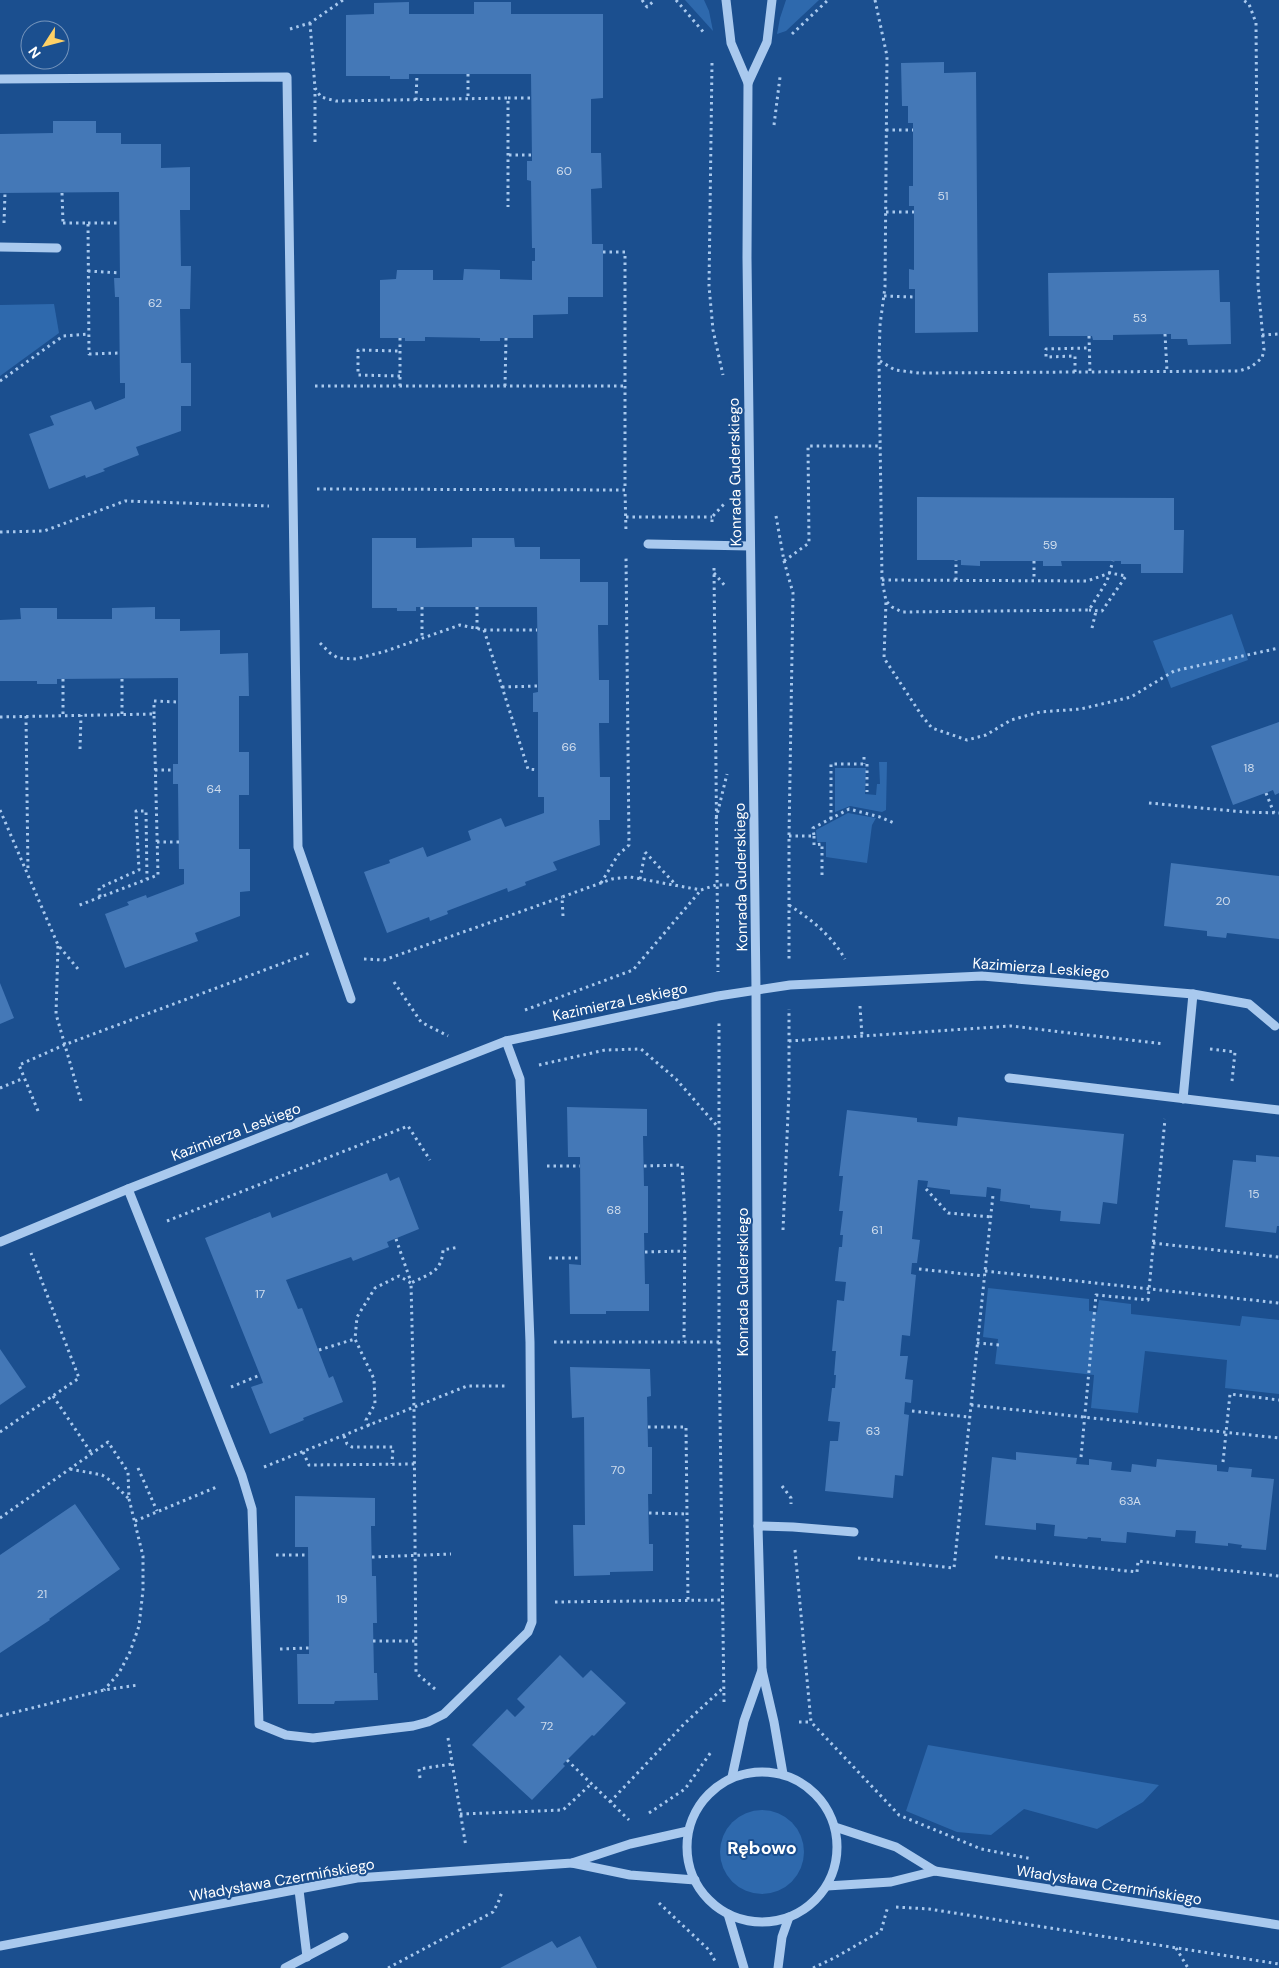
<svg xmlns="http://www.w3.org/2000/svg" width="1279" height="1968" viewBox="0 0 1279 1968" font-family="'DM Sans',sans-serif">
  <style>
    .green { fill: #2e69ad }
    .building { fill: #4478b7 }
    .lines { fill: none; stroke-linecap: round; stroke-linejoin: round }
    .path { stroke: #a9c9ee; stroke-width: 3; stroke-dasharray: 2.5 4; stroke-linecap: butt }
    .minor { stroke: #a9c9ee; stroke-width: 9 }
    .labels { text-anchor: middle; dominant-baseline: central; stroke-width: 4; stroke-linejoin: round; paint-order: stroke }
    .number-label { font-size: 12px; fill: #d0dded }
    .street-label { font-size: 15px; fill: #fff; stroke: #1b4f8f }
    .quarter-label { font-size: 18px; font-weight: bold; fill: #fff; stroke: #1b4f8f }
  </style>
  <rect width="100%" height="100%" fill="#1b4f8f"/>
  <g class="green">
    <path d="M685,0H704L709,11L713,31Z"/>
    <path d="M786,0H819L786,31L777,34L780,18Z"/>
    <path d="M54,304L59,333L0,376V305Z"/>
    <path d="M1232,614L1248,660L1171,688L1153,641Z"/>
    <path d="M879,762H887L886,810L882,812L850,806L835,812V768H866L865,794L876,795L877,784H880Z"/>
    <path d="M848,813L876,818L872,825L867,863L826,857V842H817L816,830Z"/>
    <path d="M988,1288L1089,1299V1311L1097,1312L1099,1300L1131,1304V1314L1240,1326L1242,1316L1279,1320V1394L1225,1388L1227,1360L1145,1351L1138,1413L1091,1408L1094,1375L995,1364L998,1339L983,1337Z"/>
    <path d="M928,1745L1159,1785L1143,1802L1097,1829L1024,1809L991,1835L957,1832L906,1811Z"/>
    <circle cx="762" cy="1852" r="42"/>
  </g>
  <g class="building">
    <path d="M409,2V14H474V2H511V14H603V98L591,99V153H601L602,188L591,189L592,244H603V297H568V314L533,315V338H500V341H480V338L425,337V341H405V338H380V280L396,279L397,270H433V280H463L464,269L500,270V279L532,280V261H535V248H532L531,181L527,180V161H532L531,74H409V79H390V76H346V15L374,14V3Z"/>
    <path d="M944,62V73L976,72L978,332L915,333V289H909V269L914,270V206H909V186H913V123H908V106H902L901,63Z"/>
    <path d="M53,121H96V133H121V144H161V168L190,167V210H180L181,266H191L190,309H180L181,363H191V406H181V431L136,447L139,455L103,469L105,471L86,478L85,475L49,489L29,434L54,425L50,416L91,401L95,410L125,398V383H120L119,297H115L114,278H120L119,192L0,193V134L53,133Z"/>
    <path d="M1219,270L1220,302H1230L1231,344L1188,345L1187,339H1171V334L1113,335V340H1093L1092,336H1049L1048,273Z"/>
    <path d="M917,497L1174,498V530H1184L1183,573H1141V564H1121V561H1061L1062,566H1043V561H980V566L961,565V560H917Z"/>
    <path d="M372,538H416V548L472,547V538H514L515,547H540V559H580V582H608V625H598L599,680H609V723H599L600,777H610V820H599L600,845L553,862L557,870L525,882L526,885L508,892L507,888L447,911L448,914L430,921L429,917L387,933L364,872L390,863L389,860L423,847L427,857L471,840L468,831L501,818L505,827L544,813V797H538V712H533V693L538,692V686L537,607H416V611H397V608H372Z"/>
    <path d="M155,607V619H180V631L220,630V654L248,653L249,696H239V752H249V795H239V849H250V891L240,892V916L195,933L198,941L125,968L105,914L129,905L127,902L146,895L147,898L184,884V869H179L178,784H173V764H178V678L57,679V684H37V681H0V620L21,619L20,608H57V619H112V608Z"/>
    <path d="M1279,722V793L1275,795L1273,790L1233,805L1211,746Z"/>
    <path d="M1171,863L1279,876V939L1227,933L1226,938L1207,936V931L1164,926Z"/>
    <path d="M0,983L14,1018L0,1024Z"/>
    <path d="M567,1107L647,1109V1136H643L644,1186H648V1233H644L645,1284H649V1311H606V1314H570L569,1264L581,1265L580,1157H568Z"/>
    <path d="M847,1110L917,1118V1122L957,1126L958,1117L1124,1134L1117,1204L1103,1202L1100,1224L1060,1221L1061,1211L1030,1208V1205L1000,1201L1001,1189L987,1187L986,1197L950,1194V1190L927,1187L928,1181L918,1180L912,1239L920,1240L917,1263H912L911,1274L916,1275L910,1336L902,1335L900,1356H908L905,1379L913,1380L911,1403L905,1402L904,1414L909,1415L903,1476L895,1475L893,1498L825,1491L830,1441H838L840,1422L828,1421L832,1388H835L836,1375H834L836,1351H832L837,1300L844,1301L846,1282L835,1281L839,1247H842L843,1235H840L843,1211H839L843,1176H839Z"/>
    <path d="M1256,1155L1279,1157V1226H1277L1276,1233L1225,1227L1233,1160L1256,1162Z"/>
    <path d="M387,1173L390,1181L399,1177L419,1229L387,1242L389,1247L353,1261L351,1257L286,1280L298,1309L302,1308L329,1378L333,1376L343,1402L303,1418L304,1420L270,1434L251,1387L263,1383L260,1375L205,1238L270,1212L272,1218Z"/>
    <path d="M0,1349L26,1387L0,1405Z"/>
    <path d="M570,1367L650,1369L651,1396L647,1397L648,1447H652V1494H648L649,1544H653V1571L610,1572V1575L574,1576L573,1525H585L584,1417L572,1418Z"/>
    <path d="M1016,1452L1077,1458L1076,1464L1089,1465V1459L1112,1462L1111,1470L1131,1472L1132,1464L1156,1467L1157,1459L1217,1465V1471L1228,1472L1229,1467L1252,1469L1251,1477L1274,1479L1266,1550L1241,1548L1242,1545L1228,1543V1546L1195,1543L1196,1531L1176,1530L1175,1537L1127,1532L1126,1543L1101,1541V1538L1088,1537L1087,1539L1054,1536L1055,1525L1036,1523V1530L985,1525L992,1457L1016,1460Z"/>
    <path d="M295,1496L375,1498V1526H371L372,1576H376L377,1623H373L374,1673H377L378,1700L335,1701L334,1704H298L297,1654H309L308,1547H295Z"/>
    <path d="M75,1504L120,1569L49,1619L50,1620L0,1653V1555Z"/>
    <path d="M560,1655L583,1678L591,1670L626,1703L594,1736L592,1735L563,1764L565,1766L532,1800L472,1745L507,1709L515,1717L525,1707L517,1699Z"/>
    <path d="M580,1936L597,1968H500L552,1941L557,1948Z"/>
  </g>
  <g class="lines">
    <g class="path">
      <path d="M642,0L647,7L655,0"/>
      <path d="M676,0L705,34"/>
      <path d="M875,0L887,56L885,287L880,325L879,361L882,580L886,601L884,658L922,716L932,728L967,740L986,735L1011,720L1040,712L1081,709L1131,697L1174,671L1279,648"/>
      <path d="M310,23L315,88L321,97L336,101L508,98V207"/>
      <path d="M290,29L310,23L343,0"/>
      <path d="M792,34L828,0"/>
      <path d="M712,63L709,286L713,330L723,375"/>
      <path d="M468,74V99"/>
      <path d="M508,98H532"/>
      <path d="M416,100L417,74"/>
      <path d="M774,125L780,77"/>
      <path d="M886,130H913"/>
      <path d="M315,142V88"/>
      <path d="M509,155H532"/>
      <path d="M62,193L63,223"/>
      <path d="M886,212H914"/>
      <path d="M4,223L5,193"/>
      <path d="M63,223H88L89,354L120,353"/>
      <path d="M88,223H119"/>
      <path d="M603,252H625V490"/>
      <path d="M88,271L120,273"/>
      <path d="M884,296L915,297"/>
      <path d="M1165,334L1167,371"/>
      <path d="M1262,335L1279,334"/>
      <path d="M1089,336L1090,372"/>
      <path d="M400,338V387"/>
      <path d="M880,361L895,370L919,373L1239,371L1251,367L1262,358L1264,350L1258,284L1256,23L1249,4L1243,0"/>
      <path d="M1075,372V356L1046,357V349L1089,348"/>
      <path d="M400,376L358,375V350L400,351"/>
      <path d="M0,381L63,336L88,334"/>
      <path d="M315,386H625"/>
      <path d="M505,386L506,338"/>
      <path d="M317,489L625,490L626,532"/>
      <path d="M776,516L784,561L793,593L789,836V962"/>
      <path d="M626,517H712"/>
      <path d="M712,522V517L725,503"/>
      <path d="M0,532L44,531L125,501L269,506"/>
      <path d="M784,561L809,543L808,446H881"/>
      <path d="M1034,561V579"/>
      <path d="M714,568L718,972"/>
      <path d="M714,573L726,587"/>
      <path d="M882,580L1087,581L1110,573L1126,576L1102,611L1089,610"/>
      <path d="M956,580V560"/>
      <path d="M887,602L892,607L902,612L1089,610L1107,581L1113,561"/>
      <path d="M422,607V638"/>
      <path d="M477,607V629"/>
      <path d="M1092,628L1096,611"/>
      <path d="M484,630L528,769L538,770"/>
      <path d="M320,643L330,653L338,658L356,659L386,651L460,625L484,630H537"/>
      <path d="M63,679V716"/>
      <path d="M122,679V715"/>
      <path d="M502,687L538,686"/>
      <path d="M154,714V701L178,702"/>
      <path d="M26,716L28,872"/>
      <path d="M0,717L154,714L158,875L77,906"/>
      <path d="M80,749L81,715"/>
      <path d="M864,757V764"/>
      <path d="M155,770H173"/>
      <path d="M1266,793L1274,813"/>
      <path d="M1149,803L1244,812L1279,813"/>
      <path d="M0,810L58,945L78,969"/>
      <path d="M716,819L727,774"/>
      <path d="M831,819V764H867V792"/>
      <path d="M789,836H814L813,828L849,809L880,817L896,824"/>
      <path d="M814,836V845L822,844V877"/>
      <path d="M157,842H179"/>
      <path d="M645,852L677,886"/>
      <path d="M640,879L645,853"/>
      <path d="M601,883L618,855L629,845L626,556"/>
      <path d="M100,897L99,888L139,870L136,811H146L147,879"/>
      <path d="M789,905C812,920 831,935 845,959"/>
      <path d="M563,916L562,897L612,879L630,877L701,890L716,885H732"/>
      <path d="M58,946L56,1014L81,1101"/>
      <path d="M364,959L384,960L562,897"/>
      <path d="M394,982L421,1022L448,1036"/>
      <path d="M860,1006L862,1036"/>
      <path d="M525,1010L633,970L701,890"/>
      <path d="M789,1041L1011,1026L1164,1044"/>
      <path d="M1210,1049L1235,1052L1232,1081"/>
      <path d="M539,1065L605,1050L641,1049L676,1079L718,1127"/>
      <path d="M0,1088L24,1078"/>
      <path d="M38,1111L19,1065L64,1045L310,953"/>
      <path d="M547,1166H580"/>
      <path d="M644,1166L682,1165L685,1218L684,1342"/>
      <path d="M926,1189L948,1213L991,1217"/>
      <path d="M167,1221L408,1126L430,1160"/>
      <path d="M783,1230L789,1091V1009"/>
      <path d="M396,1239L411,1282"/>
      <path d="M1153,1243L1279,1257"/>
      <path d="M645,1252L685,1251"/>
      <path d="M549,1258H581"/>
      <path d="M919,1269L984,1276"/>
      <path d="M985,1271L1279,1303"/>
      <path d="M554,1342H719V1020"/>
      <path d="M719,1342L724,1702"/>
      <path d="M977,1343L1000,1345"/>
      <path d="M319,1350L355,1339"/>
      <path d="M231,1387L260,1375"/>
      <path d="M53,1396L92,1454"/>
      <path d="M971,1405L1279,1438"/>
      <path d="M912,1411L969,1417"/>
      <path d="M369,1426L366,1420L375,1404L374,1379L355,1339L357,1317L375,1288L399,1276L411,1283"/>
      <path d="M648,1427H686L688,1601"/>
      <path d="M0,1432L79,1378L31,1253"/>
      <path d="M344,1436L347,1444L352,1447H393L392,1464"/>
      <path d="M303,1452L309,1465L415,1464"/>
      <path d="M1081,1457L1096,1295L1148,1300L1165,1119"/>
      <path d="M1223,1462L1230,1394L1279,1400"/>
      <path d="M264,1467L467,1386H507"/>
      <path d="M138,1468L157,1511"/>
      <path d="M70,1469L102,1475L111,1481L129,1499"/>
      <path d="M782,1486L791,1498V1504"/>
      <path d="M649,1513L687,1514"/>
      <path d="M0,1518L108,1442L128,1472L129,1499L143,1556V1590L139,1626L130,1652L119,1673L104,1690"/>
      <path d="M135,1521L219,1486"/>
      <path d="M795,1550L811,1722L899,1815L981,1849L1032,1859"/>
      <path d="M276,1555H308"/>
      <path d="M372,1557L451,1554"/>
      <path d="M995,1557L1137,1572L1138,1561L1279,1576"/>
      <path d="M858,1558L954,1568L993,1195"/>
      <path d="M555,1602L722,1600"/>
      <path d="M373,1641H416"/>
      <path d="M280,1649L309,1648"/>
      <path d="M435,1689L416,1673L414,1408L411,1283C429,1274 442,1272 443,1250L459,1247"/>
      <path d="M0,1716L104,1690L138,1685"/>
      <path d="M799,1722H811"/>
      <path d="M448,1738L466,1847"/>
      <path d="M567,1760L629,1820"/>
      <path d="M420,1778L419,1769L452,1764"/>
      <path d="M610,1802L684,1724L723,1688"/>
      <path d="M649,1813L685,1789L711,1752"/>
      <path d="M460,1814L563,1810L591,1784"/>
      <path d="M659,1903L709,1950L715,1961"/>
      <path d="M896,1907L929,1909L1279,1964"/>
      <path d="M1176,1948L1188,1968"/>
      <path d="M388,1968L493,1912L498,1903L502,1892"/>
      <path d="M813,1968L836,1957L881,1931L888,1906"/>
    </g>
    <g class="minor">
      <path d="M726,0L731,43L748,83L747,258L756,989L758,1526L762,1670L774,1722L783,1774"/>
      <path d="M0,79L287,77L298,847L351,999"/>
      <path d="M748,83L767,42L772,0"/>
      <path d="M0,247L57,248"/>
      <path d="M648,544L750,546"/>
      <path d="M1009,1078L1279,1110"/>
      <path d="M1183,1099L1193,994"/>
      <path d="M128,1189L242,1476L252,1509L259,1724L286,1735L313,1738L413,1726L428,1722L444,1714L528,1632L532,1622L530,1342L520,1079L506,1041"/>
      <path d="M0,1242L128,1189L506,1041L718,996L790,985L982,976L1193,994L1249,1004L1275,1026"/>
      <path d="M758,1526L793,1527L854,1532"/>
      <circle cx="762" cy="1847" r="75"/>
      <path d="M732,1777L744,1721L762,1670"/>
      <path d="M835,1827L896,1847L935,1871"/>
      <path d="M572,1863L630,1875L695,1880"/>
      <path d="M827,1886L891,1882L935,1871L1279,1925"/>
      <path d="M299,1890L307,1957"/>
      <path d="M728,1914L744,1968"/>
      <path d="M0,1946L357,1878L572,1863L630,1844L688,1831"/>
      <path d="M285,1968L344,1937"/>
      <path d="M778,1968L782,1937L789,1917"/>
    </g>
  </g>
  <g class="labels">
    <g class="number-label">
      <text x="564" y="171">60</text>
      <text x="943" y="196">51</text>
      <text x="155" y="303">62</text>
      <text x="1140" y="318">53</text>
      <text x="1050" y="545">59</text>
      <text x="569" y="747">66</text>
      <text x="1249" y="768">18</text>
      <text x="214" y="789">64</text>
      <text x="1223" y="901">20</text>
      <text x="1254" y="1194">15</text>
      <text x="614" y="1210">68</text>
      <text x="877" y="1230">61</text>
      <text x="260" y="1294">17</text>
      <text x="873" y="1431">63</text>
      <text x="618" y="1470">70</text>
      <text x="1130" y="1501">63A</text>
      <text x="42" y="1594">21</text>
      <text x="342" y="1599">19</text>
      <text x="547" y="1726">72</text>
    </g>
    <g class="street-label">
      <text transform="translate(735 472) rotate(-91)">Konrada Guderskiego</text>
      <text transform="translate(741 877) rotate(-91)">Konrada Guderskiego</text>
      <text transform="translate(1041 968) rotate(4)">Kazimierza Leskiego</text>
      <text transform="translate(620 1002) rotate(-12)">Kazimierza Leskiego</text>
      <text transform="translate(236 1132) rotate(-21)">Kazimierza Leskiego</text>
      <text transform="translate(743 1282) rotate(-90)">Konrada Guderskiego</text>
      <text transform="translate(282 1880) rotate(-10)">Władysława Czermińskiego</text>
      <text transform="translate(1109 1885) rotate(9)">Władysława Czermińskiego</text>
    </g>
    <g class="quarter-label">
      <text x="762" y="1848">Rębowo</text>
    </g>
  </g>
  <g transform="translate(45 45) rotate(234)"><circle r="24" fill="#1b4f8f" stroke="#7695bc"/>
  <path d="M0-4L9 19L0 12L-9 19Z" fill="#ffd166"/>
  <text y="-8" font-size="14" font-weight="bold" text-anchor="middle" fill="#ffffff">N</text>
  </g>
</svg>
